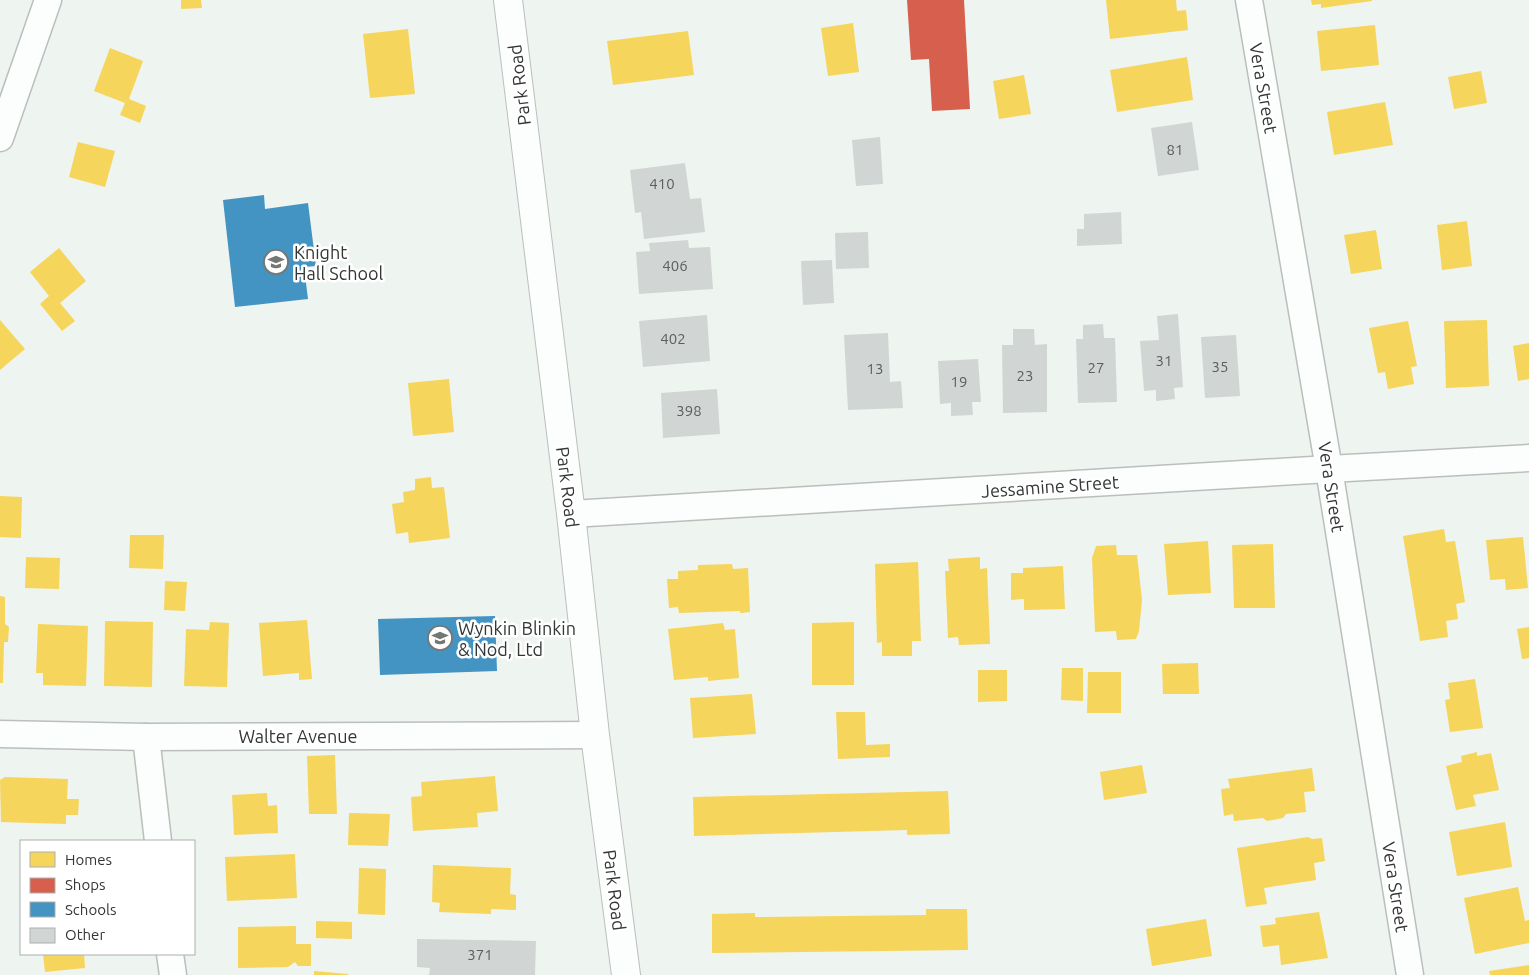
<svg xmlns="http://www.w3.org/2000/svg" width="1529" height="975" viewBox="0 0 1529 975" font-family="Ubuntu,sans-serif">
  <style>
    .homes { fill: #f6d55c }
    .shops { fill: #d6604d }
    .schools { fill: #4393c3 }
    .building { fill: #d1d6d4 }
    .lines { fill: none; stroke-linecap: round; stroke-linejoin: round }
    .street-casing { stroke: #bbbfbc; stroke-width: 29 }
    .secondary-casing { stroke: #bbbfbc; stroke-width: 30 }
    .street { stroke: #fcfdfd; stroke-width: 26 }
    .secondary { stroke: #fcfdfd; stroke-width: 28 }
    .labels { text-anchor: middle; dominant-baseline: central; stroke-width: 5; stroke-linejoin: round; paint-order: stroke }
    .number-label { font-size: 15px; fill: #5a5e5c }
    .street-label { font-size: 18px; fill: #333634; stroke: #fff }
    .poi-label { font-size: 18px; fill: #333634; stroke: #fff; text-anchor: start }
  </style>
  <rect width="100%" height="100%" fill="#eef4ef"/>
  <g class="homes">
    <path d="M181,0H201L202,8L181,9Z"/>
    <path d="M1106,0H1176L1177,11L1186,10L1188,30L1110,39Z"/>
    <path d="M1311,0H1372V1L1321,8V4L1312,5Z"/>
    <path d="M853,23L859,72L828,76L821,28Z"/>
    <path d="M1375,25L1379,65L1321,71L1317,31Z"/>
    <path d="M408,29L415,94L370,98L363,34Z"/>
    <path d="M688,31L694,75L613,85L607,41Z"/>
    <path d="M110,48L143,61L129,99L146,106L140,123L120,115L125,103L94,91Z"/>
    <path d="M1187,57L1193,100L1117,112L1110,70Z"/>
    <path d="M1481,71L1487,103L1454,109L1448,77Z"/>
    <path d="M1024,75L1031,114L999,119L993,81Z"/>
    <path d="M1385,102L1393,145L1334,155L1327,112Z"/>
    <path d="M78,142L115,151L105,187L69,177Z"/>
    <path d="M1467,221L1472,266L1442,270L1437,225Z"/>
    <path d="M1376,230L1382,269L1351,274L1344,235Z"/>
    <path d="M59,248L86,281L60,303L75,321L62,331L40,304L49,296L30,272Z"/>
    <path d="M0,320L25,349L0,370Z"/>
    <path d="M1487,320L1489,386L1446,388L1444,321Z"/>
    <path d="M1408,321L1417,366L1411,367L1414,384L1388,389L1385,372L1378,373L1369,328Z"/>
    <path d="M1529,343V379L1518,381L1513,346Z"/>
    <path d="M449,379L454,432L413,436L408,383Z"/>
    <path d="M431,477L432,488L444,487L450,538L409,543L408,532L396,534L392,504L404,502L403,492L415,490V479Z"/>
    <path d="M0,496L22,497L21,538L0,537Z"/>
    <path d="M1444,529L1446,542L1455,541L1465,602L1456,604L1458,619L1446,621L1448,637L1420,641L1403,536Z"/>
    <path d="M130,535H164L163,569L129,568Z"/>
    <path d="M1523,537L1528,588L1506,590L1505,579L1490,580L1486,540Z"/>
    <path d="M1208,541L1211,593L1168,595L1164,544Z"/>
    <path d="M1273,544L1275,608H1234L1232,545Z"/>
    <path d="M1116,545L1117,555H1137L1142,600L1139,631L1136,639L1117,640L1116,631L1095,632L1092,558L1096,546Z"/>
    <path d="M26,557L60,558L59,589L25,588Z"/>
    <path d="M980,557V569L987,568L990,644L959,645L958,637L948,638L945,571H949L948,559Z"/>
    <path d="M918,562L921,641H912V656H882V642L877,643L875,564Z"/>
    <path d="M732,564L733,569L748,568L750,612L740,613V611L679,613L678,607L669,608L667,579H678V571L698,570V565Z"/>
    <path d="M1063,566L1065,609L1024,610V599L1011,600V573H1023V568Z"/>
    <path d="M165,581L187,582L185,611L164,610Z"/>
    <path d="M0,596L5,597V624L9,627L8,642H4L3,683H0Z"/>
    <path d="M307,620L312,679L299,680V673L263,676L259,623Z"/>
    <path d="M105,621L153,622L152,687L104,686Z"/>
    <path d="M210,622L229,623L227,687L184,686L186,629L209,630Z"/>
    <path d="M854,622V685H812V623Z"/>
    <path d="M723,623L725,630L735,629L739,678L708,681V677L674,680L668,629Z"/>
    <path d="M38,624L88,626L86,686L43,685V673H36Z"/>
    <path d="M1529,627V658L1522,659L1517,629Z"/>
    <path d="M1198,663L1199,694H1163L1162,664Z"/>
    <path d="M1062,668H1083V701L1061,700Z"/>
    <path d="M978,670H1007V701L978,702Z"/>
    <path d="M1088,672H1121V713H1087Z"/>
    <path d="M1475,679L1483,728L1450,732L1445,700L1450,699L1448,683Z"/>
    <path d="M752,694L756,734L693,738L690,698Z"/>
    <path d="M836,712H865L866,745L890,744V757L838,759Z"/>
    <path d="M1477,752V756L1491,753L1499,790L1473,795L1476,806L1456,810L1446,766L1462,762L1461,756Z"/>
    <path d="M335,755L337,814H309L307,756Z"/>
    <path d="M1142,765L1147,793L1104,800L1100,772Z"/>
    <path d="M1312,768L1315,791L1304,792L1306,812L1286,814L1283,818L1267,821L1263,818L1234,821L1233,814L1224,816L1221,789L1230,788L1228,779Z"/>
    <path d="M495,776L498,811L477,813L478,827L413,831L411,797L422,796L421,782Z"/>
    <path d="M5,777L68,779L67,799H79L78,815H66V824L1,822L0,780Z"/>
    <path d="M948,791L950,834L907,835V830L694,836L693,797Z"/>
    <path d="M267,793L268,806L277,805L278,833L234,835L232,795Z"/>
    <path d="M349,813L390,814L388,846L348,845Z"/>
    <path d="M1505,822L1512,867L1457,876L1449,832Z"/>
    <path d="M1308,837L1312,839L1322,838L1325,861L1314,863L1316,880L1264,888L1267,904L1246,907L1237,848Z"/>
    <path d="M295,854L297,898L227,901L225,857Z"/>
    <path d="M433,865L511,868L510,894L516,895V910L491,909V914L439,912L440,903L432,902Z"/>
    <path d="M359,868L386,869L385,915L358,914Z"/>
    <path d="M1518,887L1525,921L1529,920V943L1475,954L1464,898Z"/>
    <path d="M926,909H967L968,950L712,953V914L755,913V917L926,915Z"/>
    <path d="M1319,912L1328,958L1281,965L1279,945L1263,947L1260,926L1276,924L1275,918Z"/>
    <path d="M1206,919L1212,956L1152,966L1146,929Z"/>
    <path d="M316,921L352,922V939L316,938Z"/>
    <path d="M296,926V944H311V966H298L295,962L288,967L238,968V927Z"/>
    <path d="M43,954H84L85,968L45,972Z"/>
    <path d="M1529,965V975H1490L1489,971Z"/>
    <path d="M314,971L348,974V975H314Z"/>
  </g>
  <path class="shops" d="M907,0H964L970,109L932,111L929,59L911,60Z"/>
  <g class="schools">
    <path d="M264,195L265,209L308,203L316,266L304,267L308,299L235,307L223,200Z"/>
    <path d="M495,616L497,671L380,675L378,619Z"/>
  </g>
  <g class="building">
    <path d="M1192,122L1199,170L1158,176L1151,128Z"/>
    <path d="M880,137L883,184L856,186L852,140Z"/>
    <path d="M685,163L690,199L701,198L705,232L644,239L641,212L635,213L630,170Z"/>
    <path d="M1121,212L1122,244L1077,246V229H1084V214Z"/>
    <path d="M868,232L869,268L836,269L835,233Z"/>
    <path d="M688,240L689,248L710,247L713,289L639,294L636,252L650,251L649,243Z"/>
    <path d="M832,260L834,303L803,305L801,261Z"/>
    <path d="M1178,314L1183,387L1174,388L1175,399L1156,401V390L1144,391L1140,341L1159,340L1157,316Z"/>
    <path d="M707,315L710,361L643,367L639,321Z"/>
    <path d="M1103,324L1104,338H1115L1117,402L1078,403L1076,339H1083V325Z"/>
    <path d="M1013,329H1034L1035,345L1047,344V412L1003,413L1002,345H1013Z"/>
    <path d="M888,333L890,382L901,381L903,408L848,410L844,335Z"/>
    <path d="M1236,335L1240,396L1205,398L1201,337Z"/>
    <path d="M978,359L981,402H972L973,415L951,416V403L940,404L938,361Z"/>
    <path d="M717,389L720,434L663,438L661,393Z"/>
    <path d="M417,939L536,941L535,975H429L430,968L417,967Z"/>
  </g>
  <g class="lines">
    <defs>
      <g id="street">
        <path d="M1249,0L1329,469L1410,975"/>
        <path d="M0,138L48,0"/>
        <path d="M571,514L1329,469L1529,458"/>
        <path d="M0,734L146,737L595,735"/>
        <path d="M146,737L158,841"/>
        <path d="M170,954L173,975"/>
      </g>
      <path id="secondary" d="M508,0L571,514L595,735L626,975"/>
    </defs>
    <use href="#street" class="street-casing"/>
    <use href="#secondary" class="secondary-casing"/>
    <use href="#street" class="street"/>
    <use href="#secondary" class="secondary"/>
  </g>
  <defs>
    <symbol id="school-ring" viewBox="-11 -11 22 22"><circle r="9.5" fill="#fff" stroke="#747875" stroke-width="1.5"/><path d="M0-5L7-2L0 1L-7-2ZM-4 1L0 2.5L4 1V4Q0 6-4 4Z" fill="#747875"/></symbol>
  </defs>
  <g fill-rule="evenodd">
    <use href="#school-ring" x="262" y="248" width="28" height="28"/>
    <use href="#school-ring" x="426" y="624" width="28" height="28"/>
  </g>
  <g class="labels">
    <g class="number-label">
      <text x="1175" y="149">81</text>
      <text x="662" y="183">410</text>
      <text x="675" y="265">406</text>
      <text x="673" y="338">402</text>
      <text x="1164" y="360">31</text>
      <text x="1220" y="366">35</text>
      <text x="1096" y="367">27</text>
      <text x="875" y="368">13</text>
      <text x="1025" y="375">23</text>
      <text x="959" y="381">19</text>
      <text x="689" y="410">398</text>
      <text x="480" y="954">371</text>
    </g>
    <g class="street-label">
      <text transform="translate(519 85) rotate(-97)">Park Road</text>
      <text transform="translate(1264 88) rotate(80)">Vera Street</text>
      <text transform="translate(1050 486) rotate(-4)">Jessamine Street</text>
      <text transform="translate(568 487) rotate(83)">Park Road</text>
      <text transform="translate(1332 487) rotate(81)">Vera Street</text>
      <text x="298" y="736">Walter Avenue</text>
      <text transform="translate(1396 887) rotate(81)">Vera Street</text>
      <text transform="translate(615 890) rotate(83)">Park Road</text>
    </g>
    <g class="poi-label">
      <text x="294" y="252">Knight<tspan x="294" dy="21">Hall School</tspan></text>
      <text x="458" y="628">Wynkin Blinkin<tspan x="458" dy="21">&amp; Nod, Ltd</tspan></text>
    </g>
  </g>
  <rect x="20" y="840" width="175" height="115" fill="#ffffff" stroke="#adafae"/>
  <rect x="30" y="852" width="25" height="15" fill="#f6d55c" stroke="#adafae"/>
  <text x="65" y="865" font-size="15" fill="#333634">Homes</text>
  <rect x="30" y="878" width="25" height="15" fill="#d6604d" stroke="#adafae"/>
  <text x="65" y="890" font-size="15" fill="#333634">Shops</text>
  <rect x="30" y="902" width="25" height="15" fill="#4393c3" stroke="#adafae"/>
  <text x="65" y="915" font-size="15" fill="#333634">Schools</text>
  <rect x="30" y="928" width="25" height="15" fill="#d1d6d4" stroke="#adafae"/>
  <text x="65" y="940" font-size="15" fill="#333634">Other</text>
</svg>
